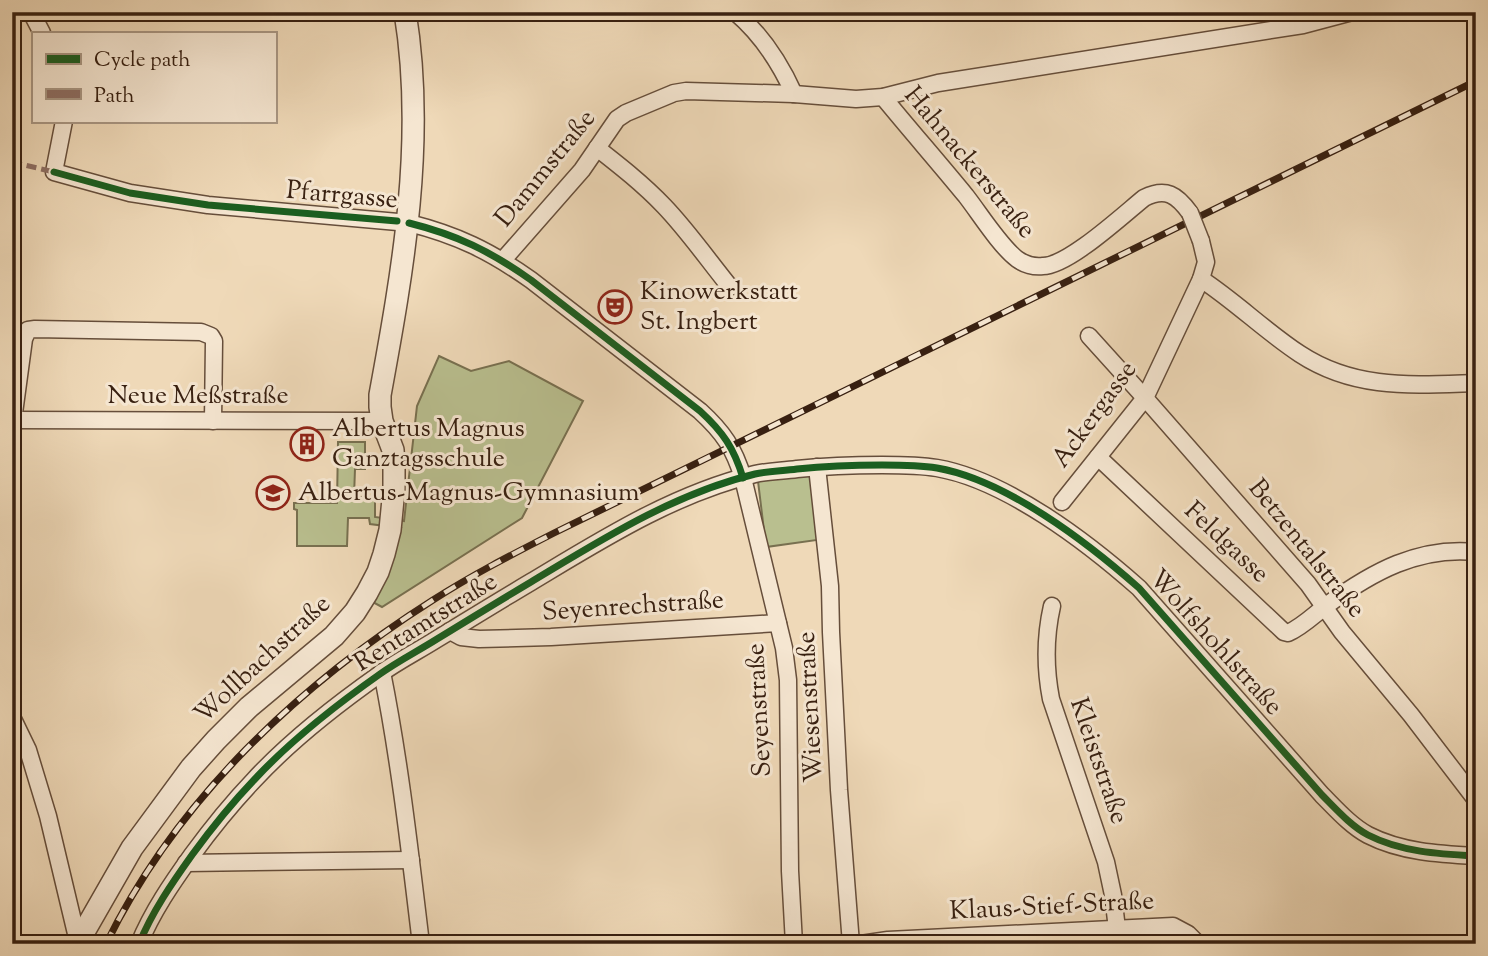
<svg xmlns="http://www.w3.org/2000/svg" width="1488" height="956" viewBox="0 0 1488 956" font-family="'Sorts Mill Goudy',serif">
  <style>
    .green { fill: #b9bf8f; stroke: #787050; stroke-width: 2 }
    .lines { fill: none; stroke-linecap: round; stroke-linejoin: round }
    .minor-casing { stroke: #664e3b; stroke-width: 19 }
    .tertiary-casing { stroke: #664e3b; stroke-width: 24 }
    .minor { stroke: #f5e6d1; stroke-width: 16 }
    .tertiary { stroke: #f5e6d1; stroke-width: 21 }
    .rail-casing { stroke: #382011; stroke-width: 7 }
    .rail { stroke: #f5e6d1; stroke-width: 4.5; stroke-dasharray: 13; stroke-linecap: butt }
    .minor-bridge-casing { stroke: #664e3b; stroke-width: 19; stroke-linecap: butt }
    .minor-bridge { stroke: #f5e6d1; stroke-width: 16 }
    .quiet { stroke: #8d6e63; stroke-width: 5; stroke-dasharray: 10 5; stroke-linecap: butt }
    .cycleway-casing { stroke: #f5e6d1; stroke-width: 11 }
    .cycleway { stroke: #1b5e20; stroke-width: 7 }
    .labels { text-anchor: middle; dominant-baseline: central; stroke-width: 6; stroke-linejoin: round; paint-order: stroke }
    .street-label { font-size: 26px; fill: #382011; stroke: #f5e6d1 }
    .poi-label { font-size: 26px; fill: #382011; stroke: #f5e6d1; text-anchor: start }
  </style>
  <rect width="100%" height="100%" fill="#efd9b8"/>
  <filter id="stains"><feTurbulence type="fractalNoise" baseFrequency=".00286" numOctaves="4"/><feColorMatrix values="0 0 0 0 .2 0 0 0 0 .09 0 0 0 0 .02 0 0 0 .5 -.17"/></filter>
  <radialGradient id="worn" r=".72"><stop offset=".6" stop-color="#630" stop-opacity="0"/><stop offset="1" stop-color="#630" stop-opacity=".3"/></radialGradient>
  <g class="green">
    <path d="M439,356L471,371L509,361L583,401L522,518L382,607L369,600L401,528L370,524L369,518H348L347,546H297V510L294,509V503H337L338,442H365V469H355L354,497H375V517L404,521L417,406Z"/>
    <path d="M813,474L817,540L766,547L758,481Z"/>
  </g>
  <g class="lines">
    <defs>
      <g id="minor">
        <path d="M31,12L42,33"/>
        <path d="M735,12C761,34 780,63 794,94"/>
        <path d="M883,97C910,130 939,163 966,196C980,214 1000,246 1017,259C1024,264 1034,267 1043,266C1068,266 1123,215 1144,198C1166,187 1177,195 1190,213"/>
        <path d="M64,121L54,172L130,193L208,205L409,223C457,235 490,251 531,280L700,411C723,432 734,448 743,478L784,648L788,680L790,871L794,944"/>
        <path d="M597,148C620,166 643,184 664,206C688,231 708,260 730,287"/>
        <path d="M503,260L582,170L617,119L626,113L674,93L686,91L794,94L856,99L883,97L938,83L1303,25L1352,12"/>
        <path d="M1201,279C1236,302 1265,331 1300,354C1355,390 1412,385 1476,383"/>
        <path d="M1089,336L1145,398L1308,584L1342,632L1411,715L1476,800"/>
        <path d="M13,420L382,421"/>
        <path d="M12,428L24,339L28,330L35,329L201,332L211,336L214,341L213,421"/>
        <path d="M1098,457L1284,632L1288,633C1302,627 1315,614 1327,605C1372,572 1419,546 1476,552"/>
        <path d="M817,467L830,586L831,632L839,790L851,944"/>
        <path d="M1062,502L1145,398L1201,279L1206,262L1201,241"/>
        <path d="M1052,606C1045,637 1045,668 1051,699L1106,862L1113,895L1117,929"/>
        <path d="M450,631L461,637L479,639L551,637L778,623"/>
        <path d="M382,672C400,762 410,853 421,944"/>
        <path d="M12,717L28,750L48,816L78,942"/>
        <path d="M186,863L411,860"/>
        <path d="M139,944C152,912 172,883 192,855C211,829 232,803 254,780C290,741 336,705 380,674C398,661 418,651 437,639C468,620 499,601 531,582C601,540 673,494 755,474C768,471 783,471 797,469C826,466 854,465 882,465C900,465 919,465 937,468C1006,480 1087,542 1139,588L1322,795C1336,809 1351,826 1368,835C1401,852 1439,854 1476,856"/>
        <path d="M861,944L888,940L1173,926L1188,934L1198,944"/>
        <path d="M1472,944L1476,942"/>
      </g>
      <path id="tertiary" d="M77,944L132,848L191,768L216,740L249,707L334,636L355,612L367,593L378,572L384,554L390,530L394,489V464L393,450L382,421L380,407V395C403,270 426,140 405,12"/>
    </defs>
    <use href="#minor" class="minor-casing"/>
    <use href="#tertiary" class="tertiary-casing"/>
    <use href="#minor" class="minor"/>
    <use href="#tertiary" class="tertiary"/>
    <defs>
      <path id="rail" d="M106,944C177,799 299,685 433,600C472,575 513,554 554,533L1476,81"/>
    </defs>
    <use href="#rail" class="rail-casing"/>
    <use href="#rail" class="rail"/>
    <defs>
      <path id="minor-bridge" d="M1190,213L1201,241"/>
    </defs>
    <use href="#minor-bridge" class="minor-bridge-casing"/>
    <use href="#minor-bridge" class="minor-bridge"/>
    <path class="quiet" d="M12,162L54,172"/>
    <defs>
      <g id="cycleway">
        <path d="M54,172L130,193L208,205L397,221"/>
        <path d="M409,223C457,235 490,251 531,280L700,411C723,432 734,448 743,478"/>
        <path d="M139,944C152,912 172,883 192,855C211,829 232,803 254,780C290,741 336,705 380,674C398,661 418,651 437,639C468,620 499,601 531,582C601,540 673,494 755,474C768,471 783,471 797,469C826,466 854,465 882,465C900,465 919,465 937,468C1006,480 1087,542 1139,588L1322,795C1336,809 1351,826 1368,835C1401,852 1439,854 1476,856"/>
      </g>
    </defs>
    <use href="#cycleway" class="cycleway-casing"/>
    <use href="#cycleway" class="cycleway"/>
  </g>
  <defs>
    <symbol id="theatre-ring" viewBox="-11 -11 22 22"><circle r="9.5" fill="#f5e6d1" stroke="#8f2418" stroke-width="1.5"/><path d="M-5-5.5Q0-4 5-5.5V0Q5 5 0 6Q-5 5-5 0ZM-3.3-2.5H-1v1.5H-3.3ZM1-2.5H3.3v1.5H1ZM-2.8 1Q0 5.5 2.8 1Z" fill="#8f2418"/></symbol>
    <symbol id="building-ring" viewBox="-11 -11 22 22"><circle r="9.5" fill="#f5e6d1" stroke="#8f2418" stroke-width="1.5"/><path d="M-4-6H4V6H1V3H-1V6H-4ZM-2.5-4.3h1.7v1.8h-1.7ZM.8-4.3h1.7v1.8H.8ZM-2.5-1h1.7V.8h-1.7ZM.8-1h1.7V.8H.8Z" fill="#8f2418"/></symbol>
    <symbol id="school-ring" viewBox="-11 -11 22 22"><circle r="9.5" fill="#f5e6d1" stroke="#8f2418" stroke-width="1.5"/><path d="M0-5L7-2L0 1L-7-2ZM-4 1L0 2.5L4 1V4Q0 6-4 4Z" fill="#8f2418"/></symbol>
  </defs>
  <g fill-rule="evenodd">
    <use href="#theatre-ring" x="596" y="288" width="38" height="38"/>
    <use href="#building-ring" x="288" y="425" width="38" height="38"/>
    <use href="#school-ring" x="254" y="474" width="38" height="38"/>
  </g>
  <g class="labels">
    <g class="street-label">
      <text transform="translate(969 163) rotate(50)">Hahnackerstraße</text>
      <text transform="translate(546 169) rotate(-51)">Dammstraße</text>
      <text transform="translate(342 196) rotate(5)">Pfarrgasse</text>
      <text x="198" y="396">Neue Meßstraße</text>
      <text transform="translate(1095 415) rotate(-54)">Ackergasse</text>
      <text transform="translate(1226 543) rotate(43)">Feldgasse</text>
      <text transform="translate(1306 549) rotate(51)">Betzentalstraße</text>
      <text transform="translate(633 607) rotate(-4)">Seyenrechstraße</text>
      <text transform="translate(426 623) rotate(-32)">Rentamtstraße</text>
      <text transform="translate(1215 643) rotate(48)">Wolfshohlstraße</text>
      <text transform="translate(263 660) rotate(-43)">Wollbachstraße</text>
      <text transform="translate(811 707) rotate(-93)">Wiesenstraße</text>
      <text transform="translate(760 710) rotate(-93)">Seyenstraße</text>
      <text transform="translate(1098 761) rotate(71)">Kleiststraße</text>
      <text transform="translate(1052 907) rotate(-3)">Klaus-Stief-Straße</text>
    </g>
    <g class="poi-label">
      <text x="640" y="292">Kinowerkstatt<tspan x="640" dy="30">St. Ingbert</tspan></text>
      <text x="332" y="429">Albertus Magnus<tspan x="332" dy="30">Ganztagsschule</tspan></text>
      <text x="298" y="493">Albertus-Magnus-Gymnasium</text>
    </g>
  </g>
  <rect width="1488" height="956" fill="none" stroke="#efd9b8" stroke-width="42"/>
  <rect x="14" y="14" width="1460" height="928" fill="none" stroke="#382011" stroke-width="3.5"/>
  <rect x="21" y="21" width="1446" height="914" fill="none" stroke="#382011" stroke-width="2"/>
  <rect x="32" y="32" width="245" height="91" fill="#f5e6d1" stroke="#a99784" stroke-width="2"/>
  <rect x="46" y="54" width="35" height="10" fill="#1b5e20" stroke="#a99784" stroke-width="2"/>
  <text x="94" y="66" font-size="21" fill="#382011">Cycle path</text>
  <rect x="46" y="89" width="35" height="10" fill="#8d6e63" stroke="#a99784" stroke-width="2"/>
  <text x="94" y="102" font-size="21" fill="#382011">Path</text>
  <rect width="100%" height="100%" filter="url(#stains)"/>
  <rect width="100%" height="100%" fill="url(#worn)"/>
</svg>
